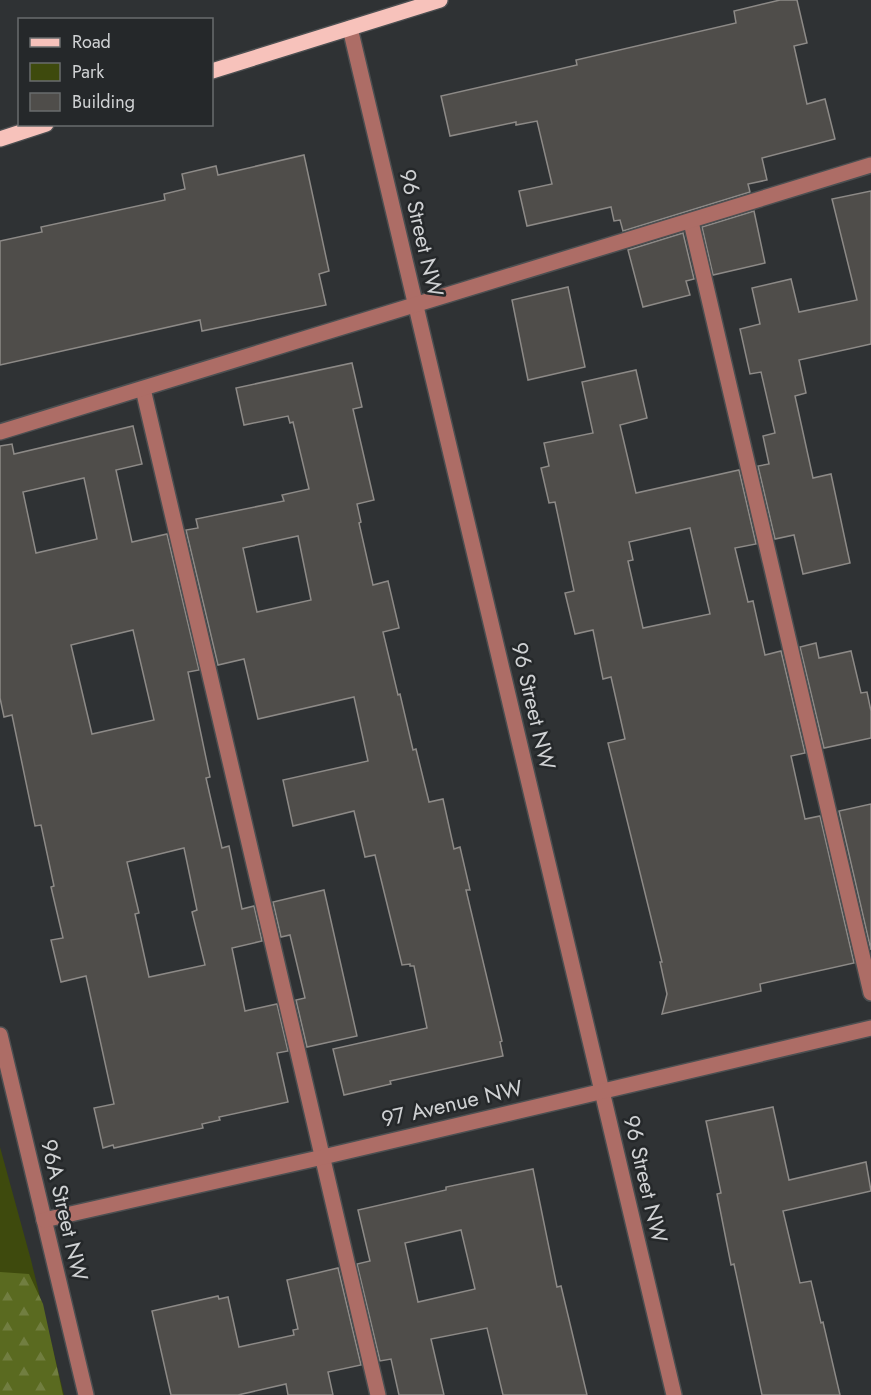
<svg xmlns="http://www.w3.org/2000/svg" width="871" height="1395" viewBox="0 0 871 1395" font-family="Jost,sans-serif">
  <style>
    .green { fill: #3e4a0d }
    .forest { fill: url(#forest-firs) }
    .building { fill: #4f4d4a; stroke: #8d8a87; stroke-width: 1.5; fill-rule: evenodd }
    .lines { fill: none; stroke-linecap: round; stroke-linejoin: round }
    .minor-casing { stroke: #4c4f51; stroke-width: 18 }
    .major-casing { stroke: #4c4f51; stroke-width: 18 }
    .minor { stroke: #ad6d66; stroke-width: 15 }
    .major { stroke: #f7c2bb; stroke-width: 15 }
    .labels { text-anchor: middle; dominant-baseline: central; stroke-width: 5; stroke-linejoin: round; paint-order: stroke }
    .street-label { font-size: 22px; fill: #d0d2d4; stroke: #25282a }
  </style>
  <defs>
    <pattern id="forest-firs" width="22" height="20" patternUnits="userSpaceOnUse" patternTransform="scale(1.5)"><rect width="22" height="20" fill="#5a6a20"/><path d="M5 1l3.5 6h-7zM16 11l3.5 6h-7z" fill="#717e40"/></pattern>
  </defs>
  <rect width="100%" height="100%" fill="#2f3234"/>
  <path class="green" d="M0,1147L31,1260L64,1395H0Z"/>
  <path class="forest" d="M0,1272L29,1274L43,1304L63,1395H0Z"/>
  <g class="building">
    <path d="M780,0H797L807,43L794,46L807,104L825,99L835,139L762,158L767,180L748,184L750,192L623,231L620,220L614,221L611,207L527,226L519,191L552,184L537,121L516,125V122L450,136L441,96L577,65L576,60L736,23L734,11Z"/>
    <path d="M304,155L329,271L319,274L326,305L202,331L200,320L0,365V241L42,232L41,227L165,200L164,194L185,189L182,174L216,166L218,175Z"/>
    <path d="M871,191V344L799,360L806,393L795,396L813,478L831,474L850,563L803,574L794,535L775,539L758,466L769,464L763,436L775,433L761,372L750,374L740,329L760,324L752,288L791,279L799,312L857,300L832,199Z"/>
    <path d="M754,211L765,263L713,275L702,227Z"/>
    <path d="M683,233L694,279L686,281L690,295L643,307L628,250Z"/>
    <path d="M568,287L585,367L528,380L512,300Z"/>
    <path d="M352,363L362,407L353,409L374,500L357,504L361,522L359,523L373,585L388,581L399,628L383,632L398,695L400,694L413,750L416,749L429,802L443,799L454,849L460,847L470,890H466L502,1041L500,1042L503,1056L390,1081L391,1084L344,1095L333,1049L427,1028L414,966H410V964L402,965L375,855L365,857L354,811L293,826L283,780L368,761L354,697L258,719L244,659L218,665L186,530L198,528L196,519L284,501L282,495L309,489L293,422L290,423L288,416L244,425L236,388ZM298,536L311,600L257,612L243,548Z"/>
    <path d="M636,370L647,418L620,425L636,493L739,470L756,544L735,548L748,602L753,601L765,655L781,651L805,753L791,756L805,819L820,816L854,963L760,984L761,991L662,1014L667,994L660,962H662L608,743L625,739L611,677L603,679L593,630L575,634L565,593L574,591L555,502L549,503L541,468L549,466L544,443L593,433L582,382ZM690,528L710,614L643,628L628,561L633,560L629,542Z"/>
    <path d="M133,426L142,464L116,470L132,542L167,534L199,670L188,672L210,777L206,778L222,848L229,846L242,909L254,906L262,941L232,948L245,1011L277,1004L288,1051L277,1053L288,1102L219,1117L220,1120L202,1124L203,1128L114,1148L113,1145L103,1148L94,1108L114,1104L86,976L61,982L51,940L63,938L51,887L54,886L41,825L35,826L12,715L4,717L0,698V446L12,444L14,454ZM84,478L97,539L36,553L23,492ZM133,630L154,720L92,734L71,645ZM184,848L197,910L192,912L205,965L149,977L135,914L139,913L127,862Z"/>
    <path d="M816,643L819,658L851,651L861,693L867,692L871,711V738L824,748L800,647Z"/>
    <path d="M871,804V950L839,811Z"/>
    <path d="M324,890L357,1036L307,1047L296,1000L305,998L290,935L281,937L273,902Z"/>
    <path d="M773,1107L789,1180L866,1162L871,1191L783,1211L800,1283L811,1281L821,1323L823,1322L840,1395H762L734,1264L731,1265L717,1194L721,1193L706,1121Z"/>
    <path d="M533,1169L557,1287L561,1286L587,1395H503L487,1328L431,1339L444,1395H399L391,1359L380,1361L357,1264L370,1261L358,1210L446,1190V1187ZM461,1230L475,1289L418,1302L405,1243Z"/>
    <path d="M338,1268L361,1365L328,1372L333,1395H288L286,1384L238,1395H171L152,1311L218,1296L219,1299L228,1297L239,1347L294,1335L293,1330L298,1329L287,1280Z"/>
  </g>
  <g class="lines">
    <defs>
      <g id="minor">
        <path d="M350,28L674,1395"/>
        <path d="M691,222L871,993"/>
        <path d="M143,389L378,1395"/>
        <path d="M0,432L871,165"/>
        <path d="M0,1035L86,1395"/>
        <path d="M44,1220L323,1157L871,1028"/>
      </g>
      <g id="major">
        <path d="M212,71L440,0"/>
        <path d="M0,139L46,124"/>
      </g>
    </defs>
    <use href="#minor" class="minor-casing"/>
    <use href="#major" class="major-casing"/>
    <use href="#minor" class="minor"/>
    <use href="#major" class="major"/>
  </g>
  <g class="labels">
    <g class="street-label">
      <text transform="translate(422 233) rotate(77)">96 Street NW</text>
      <text transform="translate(534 706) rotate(77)">96 Street NW</text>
      <text transform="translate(452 1103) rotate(-13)">97 Avenue NW</text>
      <text transform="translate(646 1179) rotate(77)">96 Street NW</text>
      <text transform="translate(65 1210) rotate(77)">96A Street NW</text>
    </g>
  </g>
  <rect x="18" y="18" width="195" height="108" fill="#25282a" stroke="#696c6e" stroke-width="1.5"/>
  <rect x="30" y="38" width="30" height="9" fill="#f7c2bb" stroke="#696c6e" stroke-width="1.5"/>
  <text x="72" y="48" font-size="18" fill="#d0d2d4">Road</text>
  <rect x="30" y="63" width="30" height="18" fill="#3e4a0d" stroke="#696c6e" stroke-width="1.5"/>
  <text x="72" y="78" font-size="18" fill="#d0d2d4">Park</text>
  <rect x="30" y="93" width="30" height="18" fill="#4f4d4a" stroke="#696c6e" stroke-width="1.5"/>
  <text x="72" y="108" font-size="18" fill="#d0d2d4">Building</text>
</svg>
